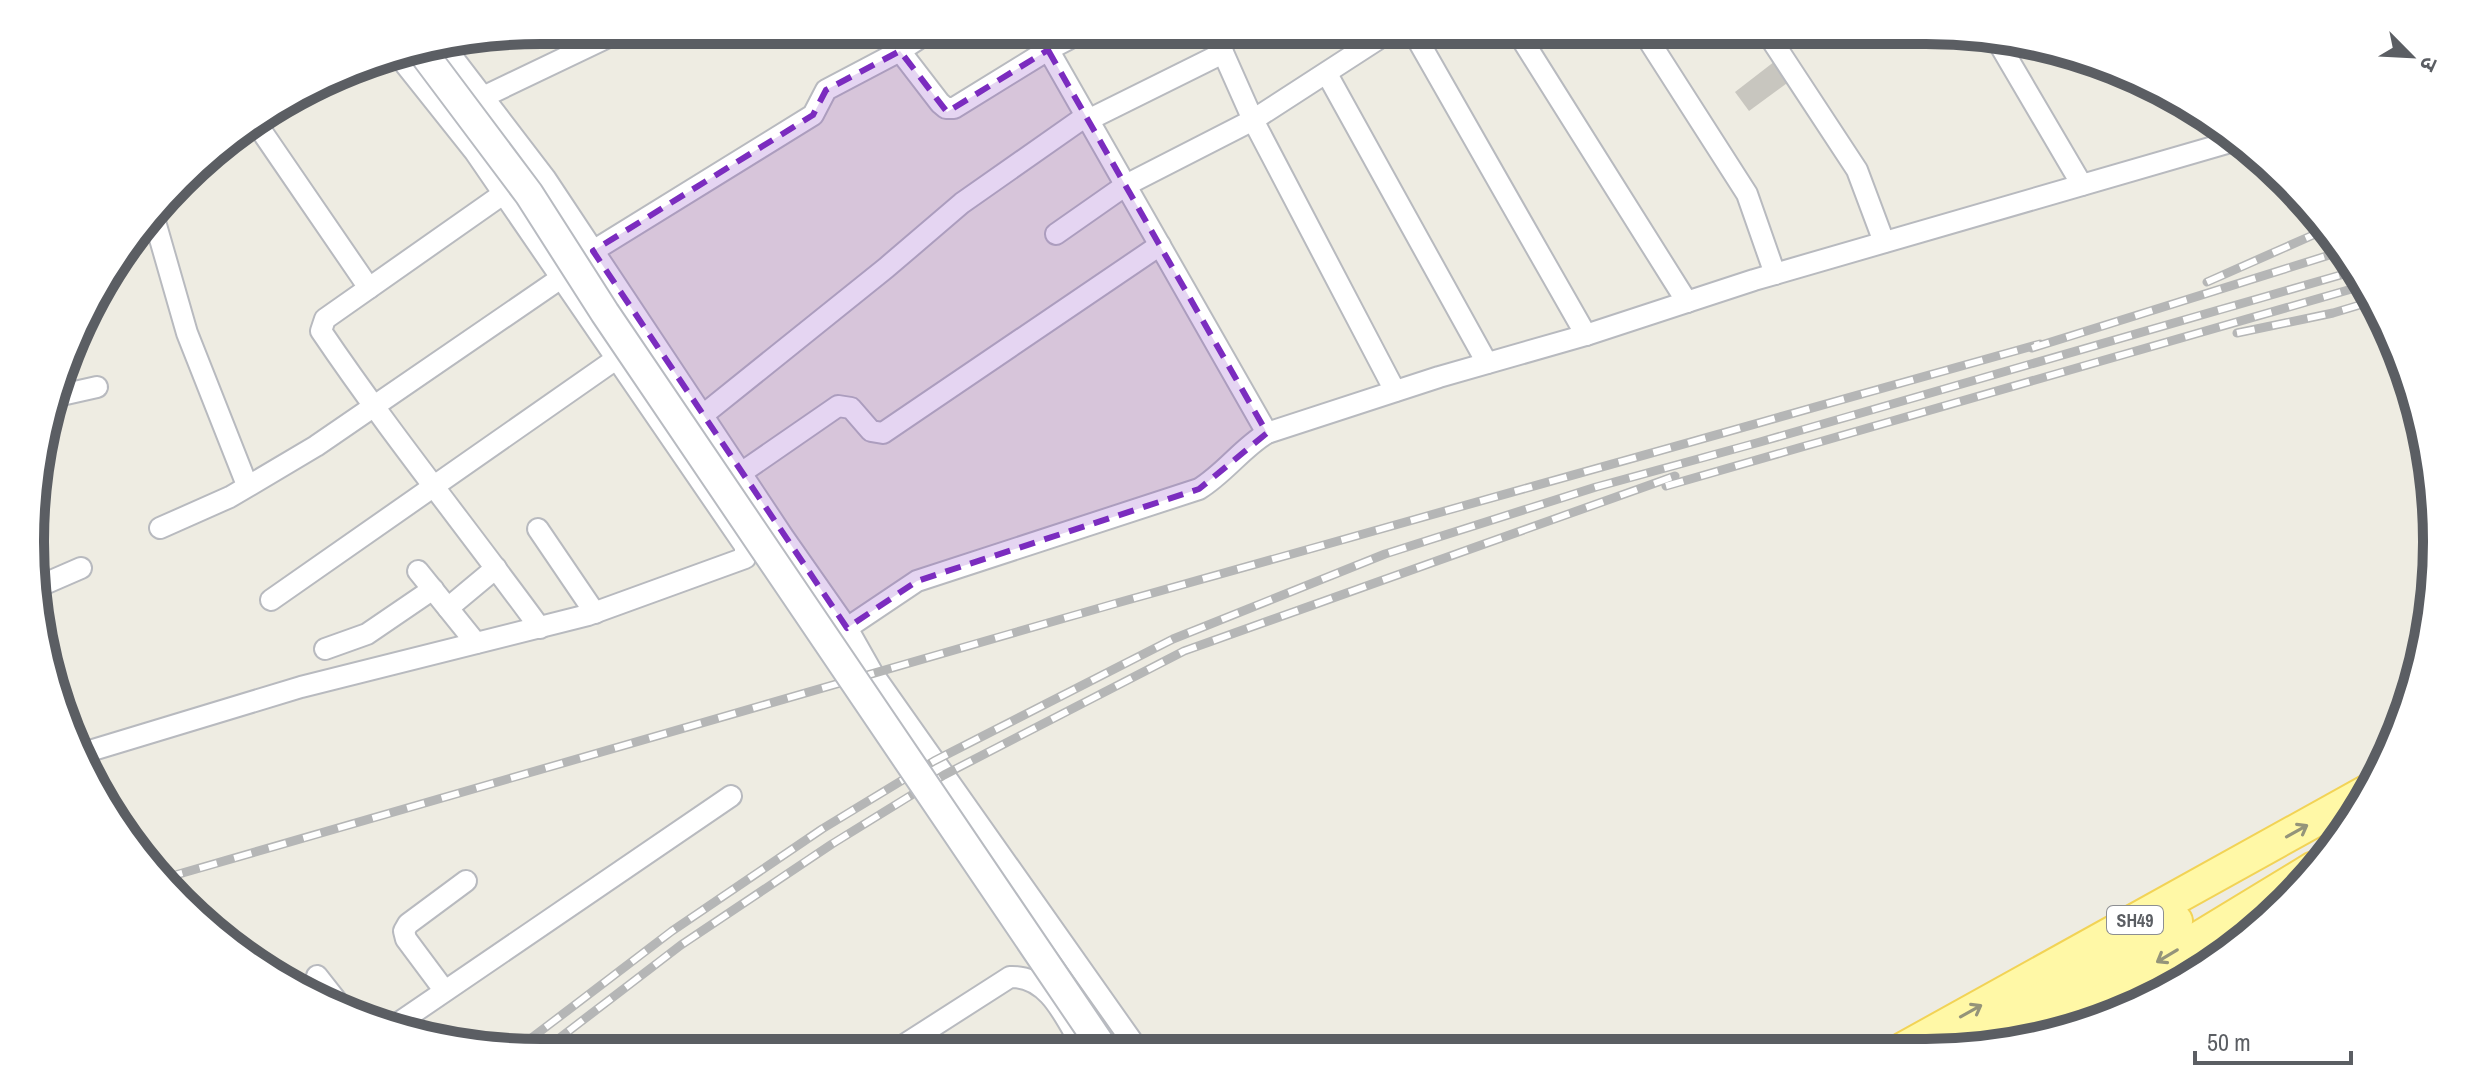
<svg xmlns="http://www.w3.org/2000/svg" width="2467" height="1083" viewBox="0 0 2467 1083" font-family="'Archivo Narrow','Noto Sans Devanagari',sans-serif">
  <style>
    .building { fill: #c8c6bf }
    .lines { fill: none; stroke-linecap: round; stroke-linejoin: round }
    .street-casing { stroke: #b8babf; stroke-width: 24 }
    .primary-casing { stroke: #f2d356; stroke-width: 36 }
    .street { stroke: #fff; stroke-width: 20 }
    .primary { stroke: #fff8a6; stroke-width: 32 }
    .rail-casing { stroke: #b5b6b6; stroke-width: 9 }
    .rail { stroke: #fff; stroke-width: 6; stroke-dasharray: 18; stroke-linecap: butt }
    .secondary-bridge-casing { stroke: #b8bbc1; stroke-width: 32; stroke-linecap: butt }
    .secondary-bridge { stroke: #fff; stroke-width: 28 }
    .oneway { stroke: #94947a }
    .marked { fill: #7b2cbf; fill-opacity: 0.2; stroke: #7b2cbf; stroke-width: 6; stroke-dasharray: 16 10; stroke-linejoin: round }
    .labels { text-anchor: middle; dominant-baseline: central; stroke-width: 6; stroke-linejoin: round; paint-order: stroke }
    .shield { fill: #fff; stroke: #8c8e92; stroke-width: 2 }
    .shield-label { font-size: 18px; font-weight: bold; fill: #5b5e63 }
    .rim { fill: none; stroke: #5b5e63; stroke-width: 10 }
  </style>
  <rect width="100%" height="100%" fill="#eeece2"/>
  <path class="building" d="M1779,58L1794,78L1749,111L1735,92Z"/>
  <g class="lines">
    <defs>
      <g id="street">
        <path d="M1037,30L1267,433"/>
        <path d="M1213,30L1253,120L1395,391"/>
        <path d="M1412,30L1586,335"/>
        <path d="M1516,30L1687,302"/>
        <path d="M1642,30L1747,194L1775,274"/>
        <path d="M1765,30L1857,170L1884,242"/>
        <path d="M1998,42L2082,185"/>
        <path d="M444,46L545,178L784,538L847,628L873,674L1139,1051"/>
        <path d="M900,51L940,103L946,108H954L1048,50L1086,30"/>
        <path d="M1327,74L1487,363"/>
        <path d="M483,97L623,30"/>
        <path d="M1088,120L1223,53"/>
        <path d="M258,126L369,288"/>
        <path d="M503,194L325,319L321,331C390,433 467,528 540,628"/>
        <path d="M154,218L187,333L247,485"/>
        <path d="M1056,234L1126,185L1253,120L1392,30"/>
        <path d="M593,251L813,115L826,90L900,51L932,30"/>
        <path d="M57,396L97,387"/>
        <path d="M703,415L886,268L962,203L1086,116"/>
        <path d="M741,473L838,406L851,408L871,431L883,433L1160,245"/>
        <path d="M160,528L230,497L316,446L561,278"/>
        <path d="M538,529L595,613"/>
        <path d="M418,571L476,643"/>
        <path d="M35,588L81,568"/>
        <path d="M271,600L616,359"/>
        <path d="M448,608L496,568"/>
        <path d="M847,628L917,581L1199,489C1225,473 1242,448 1267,433L1439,377L1586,335L1754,280L2234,141"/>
        <path d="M325,649L367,634L433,589"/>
        <path d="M83,753L301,687L588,615L745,558V546L475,152L397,54"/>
        <path d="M317,976L339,1004"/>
        <path d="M444,990L406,939L404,931L408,924L466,881"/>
        <path d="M391,1028L731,796"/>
        <path d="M893,1052L1010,977C1050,975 1067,1022 1085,1051"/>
      </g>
      <g id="primary">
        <path d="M2025,1040L2115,989L2314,868"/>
        <path d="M1903,1049L2368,791"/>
        <path d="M1954,1049L2176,921"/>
      </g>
    </defs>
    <use href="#street" class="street-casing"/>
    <use href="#primary" class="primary-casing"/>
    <use href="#street" class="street"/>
    <use href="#primary" class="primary"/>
    <defs>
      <g id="rail">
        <path d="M2207,282L2320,232"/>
        <path d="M2237,333L2333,313L2373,301"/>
        <path d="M2032,348L2336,253"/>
        <path d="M1666,486L2362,286"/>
        <path d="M165,878L1117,603L2040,344"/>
        <path d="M517,1049L672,931L822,829L934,761L1173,639L1385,554L1596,487L1760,442L2351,272"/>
        <path d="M540,1053L681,945L832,844L944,775L1184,651L1675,476"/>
      </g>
    </defs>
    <use href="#rail" class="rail-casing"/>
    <use href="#rail" class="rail"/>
    <defs>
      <path id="secondary-bridge" d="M421,50L529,194L605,313L1105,1051"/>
    </defs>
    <use href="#secondary-bridge" class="secondary-bridge-casing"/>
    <use href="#secondary-bridge" class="secondary-bridge"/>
  </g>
  <defs><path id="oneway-shaft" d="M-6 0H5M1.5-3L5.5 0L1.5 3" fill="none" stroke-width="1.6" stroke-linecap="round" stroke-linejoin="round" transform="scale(2)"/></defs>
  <g class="oneway">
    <use href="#oneway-shaft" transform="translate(2297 831) rotate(-29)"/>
    <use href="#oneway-shaft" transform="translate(2167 956) rotate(149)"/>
    <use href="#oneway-shaft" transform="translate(1971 1011) rotate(-29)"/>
  </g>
  <path class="marked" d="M1048,50L1267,433L1199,489L917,581L847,628L593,251L813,115L826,90L900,51L947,112Z"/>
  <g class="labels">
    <rect class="shield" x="2107" y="906" width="56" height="28" rx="6"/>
    <g class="shield-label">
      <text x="2135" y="920">SH49</text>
    </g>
  </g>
  <path d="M0 0H2467V1083H0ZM541 44H1926A497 497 0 0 1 2423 541V542A497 497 0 0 1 1926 1039H541A497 497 0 0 1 44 542V541A497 497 0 0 1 541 44Z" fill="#fff" fill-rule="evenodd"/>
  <path class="rim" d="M541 44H1926A497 497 0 0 1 2423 541V542A497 497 0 0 1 1926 1039H541A497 497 0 0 1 44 542V541A497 497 0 0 1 541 44Z"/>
  <g transform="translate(2411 56) rotate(114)" stroke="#ffffff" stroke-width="6" paint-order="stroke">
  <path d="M0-6L14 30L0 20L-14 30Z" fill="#5b5e63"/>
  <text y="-12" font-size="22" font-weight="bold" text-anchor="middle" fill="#5b5e63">उ</text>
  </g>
  <path d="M2195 1051v12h156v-12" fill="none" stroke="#5b5e63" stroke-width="4"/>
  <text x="2207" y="1051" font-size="24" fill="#5b5e63" stroke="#ffffff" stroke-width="6" paint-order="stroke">50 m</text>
</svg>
